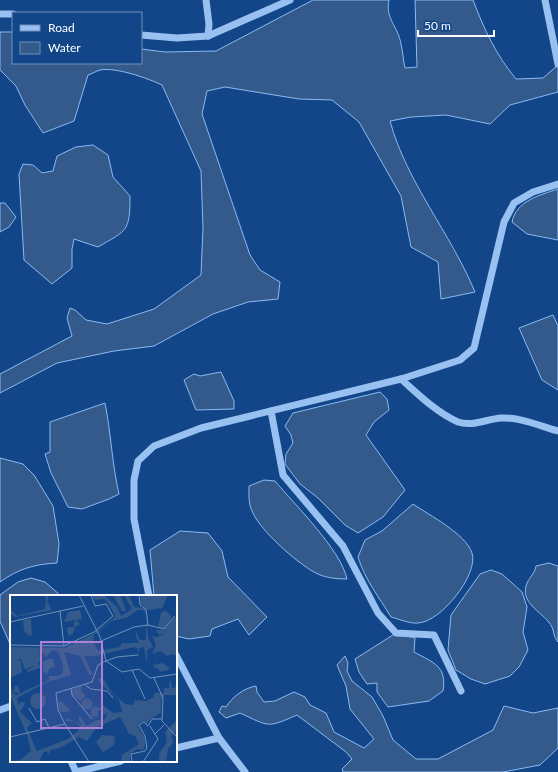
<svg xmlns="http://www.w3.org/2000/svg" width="558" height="772" viewBox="0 0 558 772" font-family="Lato,sans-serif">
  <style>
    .water { fill: #335a8b; stroke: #89bbf4 }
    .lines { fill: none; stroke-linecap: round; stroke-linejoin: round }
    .minor { stroke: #98c0f0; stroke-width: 7 }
    .inset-road { fill: none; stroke: #7190b8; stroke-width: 1 }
    .view { fill: #b080d9; fill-opacity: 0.15; stroke: #b080d9; stroke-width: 2 }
    .inset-edge { fill: none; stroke: #fff; stroke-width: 2 }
  </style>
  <rect width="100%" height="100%" fill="#124689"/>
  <g class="water">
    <path d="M313,0H389C385,19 398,26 401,44C403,52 403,60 405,68L417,67L415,0H473C484,29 496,55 516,79L543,78L558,65V92L510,105L490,124L446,115L411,117L390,121C407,183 450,232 475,292L441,299L438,262L411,247L401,196L359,122L332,100L299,99L225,87L207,91L202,114L250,255L260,270L280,282L278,299L248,302L213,314L154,346L114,351L57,363L0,393V374L72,336L67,318L70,308L75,310L86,320L107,324L154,309L201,275L203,228L201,171L162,85C147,78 116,67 100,70C96,71 92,74 88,75L74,121L43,133L25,105L16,86L0,70V32H13V63H141V49L165,52L216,51Z"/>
    <path d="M93,145L108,155L113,177L130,196C130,232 127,230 98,247L74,239L72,249V268L52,284L24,260L19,174L23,164L33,165L42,173L53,171L57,156L76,147Z"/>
    <path d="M558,189V240L527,234L512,222C516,201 540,195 558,189Z"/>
    <path d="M0,203H5L16,217L9,227L0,232Z"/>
    <path d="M553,315L558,326V390L542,380L519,328Z"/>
    <path d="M221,372L234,401V409L196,410L184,380L194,374L200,376Z"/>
    <path d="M380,392L387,399L389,410L374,422L366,435L405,490L383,517L358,533L345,525L318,498L300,484L285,464L286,454L293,443L291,435L285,426L293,413Z"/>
    <path d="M105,403C111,433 112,464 119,494L109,499L82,509L68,507L51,473L45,454L50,452V422Z"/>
    <path d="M0,458L23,464L34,475L53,506L59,544L57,563C35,564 18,569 0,582Z"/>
    <path d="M264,480L275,481C295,505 341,550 347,579C337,579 324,578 314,572C296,562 261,531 253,513C248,504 249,495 249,486Z"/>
    <path d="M413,504C429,515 466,534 472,553C479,574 441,622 418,623C410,624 399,619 391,617C379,597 365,580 358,557L365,540L382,531Z"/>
    <path d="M180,531L208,533L222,551L228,577L267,617L249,635L238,619L212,629L210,636L189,639L176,636V596H154L150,550Z"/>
    <path d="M549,563L558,566V642C554,638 554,632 552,627C545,613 521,605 526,586C528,578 535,574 536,566Z"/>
    <path d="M491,570L502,574L522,592L527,607L523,632L528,650L519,667L510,676L485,684L471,679L456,670L448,650L451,615L480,574Z"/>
    <path d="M31,578L45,582L61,596H11V646L0,621V595L18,582Z"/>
    <path d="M396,633L415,638L414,652C434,663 447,666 443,691L429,701L388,707L377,692V683L367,684L359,672L355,659Z"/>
    <path d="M345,656L348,663L347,671L352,681L372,697L383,716L393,740L416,759H438L493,730L504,706L533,713L558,708V748L540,765L503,772H343L342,769L352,759L346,752L297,715C267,728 270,727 240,713L226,718L219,712L222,706L226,707C232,697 244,688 256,686L257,692L264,702L275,701L294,692L305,697L310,705L326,713L334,732L364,748L374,739L350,709L346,686L337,665Z"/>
  </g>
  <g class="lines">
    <g class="minor">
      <path d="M206,0L209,24L208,36"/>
      <path d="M545,0L558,64"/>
      <path d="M0,14H13"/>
      <path d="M141,35L177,38L208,36L290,0"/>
      <path d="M401,379C418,394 437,413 458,422C472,427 487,419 501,418C520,417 540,426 558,431"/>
      <path d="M271,411L283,475L343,546L378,613L396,633L434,635L461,691"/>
      <path d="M149,596L134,519V480L138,461L154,446L201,428L401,379L460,360L474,348L504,222L514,203L533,192L558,184"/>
      <path d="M176,655L219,738"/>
      <path d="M0,710L11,706"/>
      <path d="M176,748L219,738L245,772"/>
      <path d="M71,761L76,772"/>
      <path d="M76,772L121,761"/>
    </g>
  </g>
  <g transform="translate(10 595)">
    <rect width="167" height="167" fill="#124689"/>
    <path d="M36,0H39L37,6L42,15L5,22L0,18V14L7,21L35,14ZM82,0L95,1L107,12L111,21L122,14L114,0H119L124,12L135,13L138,42L143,52L137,55V69L134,52L129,53V68L128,54L124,52L85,61H74L83,80H79L70,61L54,57L61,80L37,87L7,103L9,111L10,107H16L10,117L22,128L17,133L27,156L58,144L68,136L70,131L64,126H55L58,123L71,130L72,129L69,126V120L77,131L86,125H94L98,118L95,120L89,114L87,122L81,121V115L84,111L89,113L93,110L103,118L112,117L109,105L91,89L88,84L92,82L103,99L115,109L123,110L125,105L136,106L144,102V98H154V92L159,94L160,82L162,93L167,92V100H155L151,105V118L140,124L137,129L134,126L129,128L128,132L134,141L135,150L133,155L127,154L120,159V167H111L112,160L129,149L125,141L119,139L110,122L87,132L77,146L69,142L50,153L40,155L39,159L36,156L33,158L29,167H3L12,164L21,156L17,140L0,100V86L3,99L7,100L9,98L3,97L5,91H8L10,98L39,85V81H48L53,78V72L49,57L42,55L36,62L29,54L31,64L28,69L32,72L18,77L17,75L27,70L15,74L11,64H7L11,66L12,77L0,83V52L55,53L83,39L104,23L105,19L95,4L85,5ZM128,15H133L136,18V45H130L125,34L127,45L129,48H112L110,52L88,56L83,47L84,40L101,26L116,23ZM103,0L111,1L116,16H112ZM131,0H157V2L152,13L138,15L130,8ZM70,15L72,24L54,27L58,17ZM155,15L162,22L155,34L148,32L151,18ZM167,22V61L161,59L157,61L150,56L142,59L146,50L142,41L146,42L154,39H148L146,35H154L163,24ZM21,24L22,40L19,41L14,36L13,25ZM67,25L70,29L65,32L63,39L58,41L57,32H64V27ZM147,59L145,70L153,68L160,74L151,77L146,72L143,74ZM39,64H43L45,71L39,74L37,79L33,76V67ZM73,91L71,95L76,101L70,106L62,99V94ZM20 106a8 8 0 1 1 16 0a8 8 0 1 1-16 0ZM71.5 109a5.5 5.5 0 1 1 11 0a5.5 5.5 0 1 1-11 0ZM51,106L60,115L58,117H50L47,108ZM167,125V135L161,142L164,147L158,154L156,167H149V159L157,147L155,137ZM92,140L104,141L105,147L104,150L93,157L86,147Z" fill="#335a8b" fill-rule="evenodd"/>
    <path class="inset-road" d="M129,0L130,10L136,14L138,30M50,16L54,51M0,27L73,11M91,46L124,32L138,30L154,34L165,21M0,50L54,51L84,37L103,21L96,9L85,11L81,0M128,60L107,62L96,66L112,77L129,74L140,83L167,79M122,75L135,104M144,83L153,103L152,126L167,142M75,90L81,94L97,96L103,103M61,93L62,100L82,124M19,113L27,127L35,124L39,133M55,129L48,115L46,98L82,87L88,70L96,66L90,42L69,0M145,139L154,130M0,142L55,129L79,167M59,167H76M122,167L121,159L135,156L137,153L135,141L129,130L134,127L138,131L142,124H152M133,167L148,144L140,131"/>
    <path class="view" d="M31,47H92V133H31Z"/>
    <rect width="167" height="167" class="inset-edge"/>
  </g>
  <rect x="12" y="12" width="130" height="52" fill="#124689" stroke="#7190b8"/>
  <rect x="20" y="25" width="20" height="6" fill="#98c0f0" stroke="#7190b8"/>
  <text x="48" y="32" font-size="12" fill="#ffffff">Road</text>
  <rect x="20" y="42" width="20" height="12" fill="#335a8b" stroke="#7190b8"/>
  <text x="48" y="52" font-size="12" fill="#ffffff">Water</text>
  <path d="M418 30v6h76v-6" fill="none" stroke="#ffffff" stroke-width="2"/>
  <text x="424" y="30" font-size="12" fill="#ffffff" stroke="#124689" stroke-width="3" paint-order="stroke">50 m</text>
</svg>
